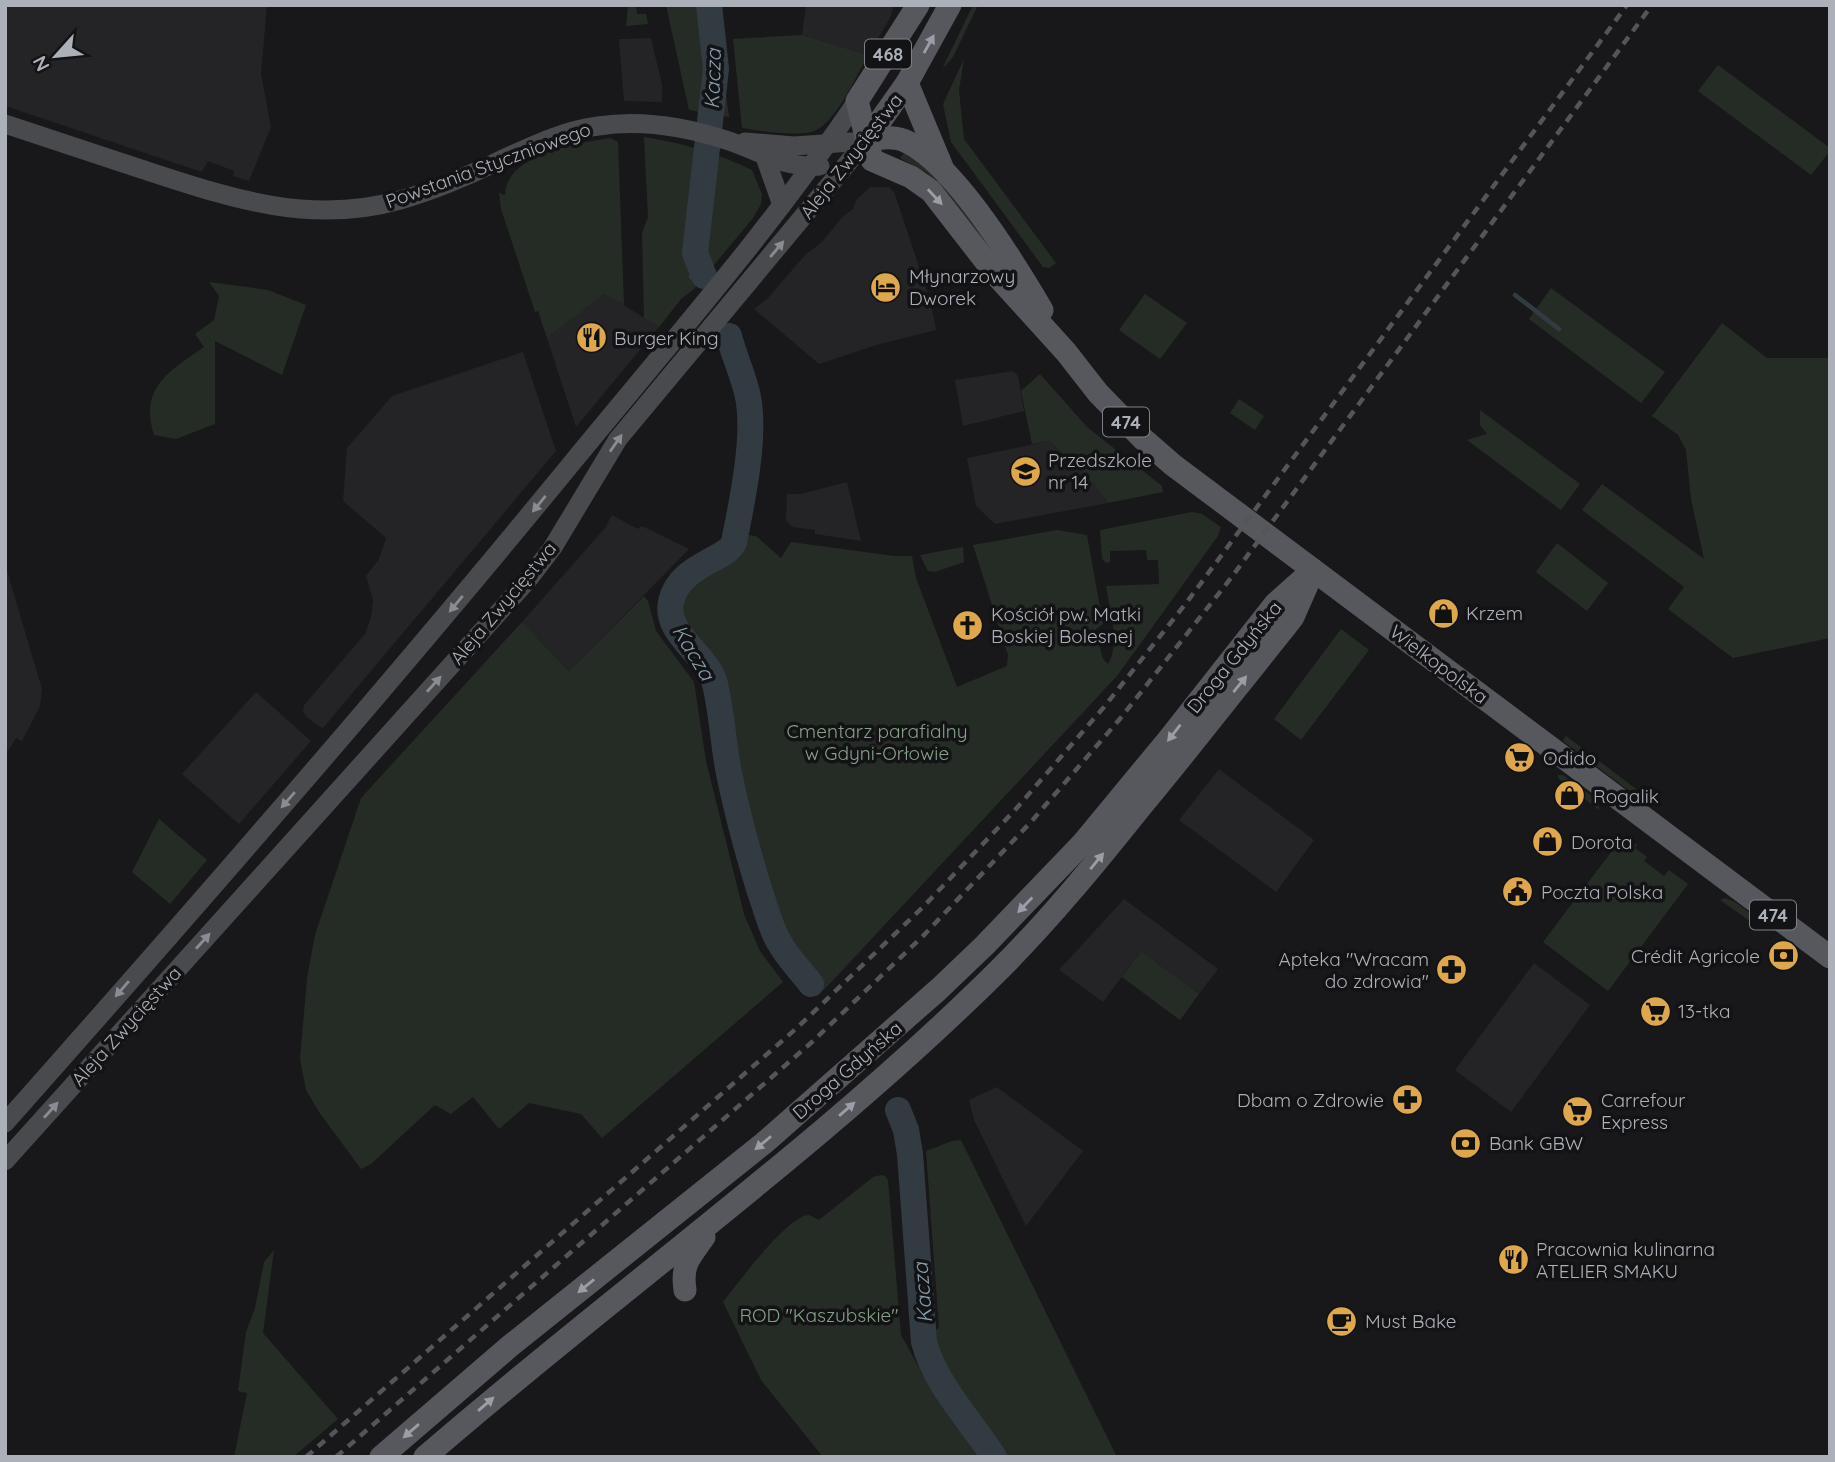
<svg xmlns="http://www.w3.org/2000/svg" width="1835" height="1462" viewBox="0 0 1835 1462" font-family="Quicksand,sans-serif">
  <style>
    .built { fill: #242427 }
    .green { fill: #252c25 }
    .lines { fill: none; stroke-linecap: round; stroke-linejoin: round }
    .stream { stroke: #333b42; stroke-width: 4.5 }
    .river { stroke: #333b42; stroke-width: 26 }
    .secondary { stroke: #484a4e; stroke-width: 19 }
    .primary { stroke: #56585d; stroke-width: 23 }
    .rail { stroke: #535559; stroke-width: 4.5; stroke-dasharray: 9 7; stroke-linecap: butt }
    .oneway { fill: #9b9ea6 }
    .oneway2 { fill: #898c93 }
    .labels { text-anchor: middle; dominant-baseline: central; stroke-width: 7; stroke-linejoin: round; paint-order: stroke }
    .shield { fill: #131315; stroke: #7e8187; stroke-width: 2 }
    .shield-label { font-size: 18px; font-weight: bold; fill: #acb0b8 }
    .street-label { font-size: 19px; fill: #acb0b8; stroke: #131315 }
    .poi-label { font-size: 19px; fill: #acb0b8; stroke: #131315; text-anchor: start }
    .park-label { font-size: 19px; fill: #85a186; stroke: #131315 }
    .water-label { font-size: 21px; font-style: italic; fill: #879eaf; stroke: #131315 }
  </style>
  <rect width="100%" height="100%" fill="#18181a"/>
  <g class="built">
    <path d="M5,5H267L261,74L271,127L249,181L233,176L234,171L208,161L202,172L5,106Z"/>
    <path d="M806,5H894L890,18L868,55L802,35Z"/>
    <path d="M651,38L662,85V102L624,101L619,39Z"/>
    <path d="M870,187H889L894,192L930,300L936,330L876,345L819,364L754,309L768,298L805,255L822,242L843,216L853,209L856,200Z"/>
    <path d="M604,293L659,327L576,427L547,338Z"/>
    <path d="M523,352L556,451L323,728L317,725L307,717L303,711L304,705L365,634L371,617L373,600L366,576L379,559L386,538L343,501L347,448L392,396Z"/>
    <path d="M1013,371L1018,376L1024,411L963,426L955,380Z"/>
    <path d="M1050,441L1094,484L1108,503L995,524L976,506L967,458Z"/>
    <path d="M847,482L861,541L815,534V530L792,527L786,520L787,494H801Z"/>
    <path d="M612,515L638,529L642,526L689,549L569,671L522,622L605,528Z"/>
    <path d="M5,564L42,689L40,706L22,741L16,738L8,751L5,749Z"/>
    <path d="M256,692L311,741L239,824L182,774Z"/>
    <path d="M1219,769L1314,840L1276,892L1179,820Z"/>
    <path d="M1124,899L1218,969L1199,994L1141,951L1103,1002L1059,970Z"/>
    <path d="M1534,963L1590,1005L1511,1112L1455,1070Z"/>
    <path d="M997,1087L1083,1151L1026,1226L974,1120L969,1100Z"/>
  </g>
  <g class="green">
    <path d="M628,5H636L637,14H646L648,24L626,26Z"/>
    <path d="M666,5H714L729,117L689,110Z"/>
    <path d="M973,5H978L953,57L942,69Z"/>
    <path d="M802,35L868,55C857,75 835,124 814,131C799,137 759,131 742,128L733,39Z"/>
    <path d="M964,59L959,90L964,139L1056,263L1049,268L1043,267L951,142L943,104Z"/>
    <path d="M1718,65L1830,148V151L1811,175L1698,91Z"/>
    <path d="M644,137C682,143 717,153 752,170L762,194L761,204L753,218L694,289L681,299L659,327L644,318L642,233L648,217Z"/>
    <path d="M610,138L618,142L624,305L604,294L547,338L538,311L535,312L501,209L499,193L505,195C506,154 578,143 610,138Z"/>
    <path d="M905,151C947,182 975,227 1005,269L937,183L927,173L900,158Z"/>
    <path d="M209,282L268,290L306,305L282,375L215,341V424L176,439L154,435C139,388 169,371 204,347L195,334L214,320L219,296Z"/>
    <path d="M1551,288L1665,372L1641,403L1529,319Z"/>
    <path d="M1145,294L1187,323L1160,359L1119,330Z"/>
    <path d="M1722,323L1767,358H1830V638L1733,658L1668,609L1684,587L1582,510L1602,484L1704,559L1691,499L1686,450L1678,435L1652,416Z"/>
    <path d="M1040,374L1087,427L1162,486L1163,492L1108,503L1094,484L1050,441L1032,444L1021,391Z"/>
    <path d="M1239,399L1264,416L1255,430L1230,413Z"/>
    <path d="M1480,410L1580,484L1561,510L1467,440L1487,434L1480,425Z"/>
    <path d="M1192,512L1202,514L1221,527L1218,536L1117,676L823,991L778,936L735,769L718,681L712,665L674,610L680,589L696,570L730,556L738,548L740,534L756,536L781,558L791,542L894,556H912L916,578L957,687L1007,666L1008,655L973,545L1057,530L1087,535L1103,624L1095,630L1103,659L1108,664C1121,643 1109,609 1106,586L1159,584L1158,560H1147L1146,550L1110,551V562L1106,563L1102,559L1100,530Z"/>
    <path d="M1557,543L1608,583L1587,611L1536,572Z"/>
    <path d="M963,547L964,562L935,572L928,571L920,555Z"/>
    <path d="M644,596L648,601L656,631L694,682L706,761L744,914L760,951L783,982L602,1138L581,1114L529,1103L499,1129L473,1097L451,1114L435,1105L371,1164L361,1169L319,1112L306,1090L300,1059L307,978L315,935L361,798L522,622L569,671Z"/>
    <path d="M1341,629L1369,650L1301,740L1274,719Z"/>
    <path d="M1566,736L1656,804L1655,805L1636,796L1563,741Z"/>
    <path d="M1558,775H1563L1596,799L1598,802L1599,810L1558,778Z"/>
    <path d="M159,819L207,860L170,904L132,872Z"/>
    <path d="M1624,835L1637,845L1635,848L1647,857L1644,861L1664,876L1669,870L1688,884L1608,991L1543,942Z"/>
    <path d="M1725,898L1735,902L1759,920L1757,926L1720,900Z"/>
    <path d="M1141,951L1199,994L1180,1020L1122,977Z"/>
    <path d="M961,1140L1117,1457H1003C977,1421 935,1375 930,1332L939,1328L926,1151L952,1141Z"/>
    <path d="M881,1175L885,1176L888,1180L901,1335L922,1373L978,1457H823L761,1380L723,1302C738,1283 788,1215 809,1215L819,1220L873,1177Z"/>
    <path d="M274,1250L263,1333L338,1419L293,1457H234L247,1393L238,1391L246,1332L255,1308L264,1262Z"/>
  </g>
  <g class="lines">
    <g class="stream">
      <path d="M691,277L698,259"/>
      <path d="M1515,295L1559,329"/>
    </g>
    <g class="river">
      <path d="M704,276L695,253L716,69L709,5"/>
      <path d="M729,336C734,356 744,377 748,397C756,437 742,502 734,542C728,560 679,564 671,602C664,634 708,655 715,684C722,713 723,744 729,773C737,813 748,853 760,892C766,908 770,927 779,942C787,957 800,970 811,984"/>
      <path d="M898,1110L906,1130L910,1154L924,1342C935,1384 970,1420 994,1457"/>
    </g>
    <g class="secondary">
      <path d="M5,124C51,139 96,154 141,169C227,197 309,226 400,200C436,190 470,175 503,159C534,145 565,130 598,126C642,119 687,127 729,141C762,152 782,168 820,166"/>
      <path d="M745,142L794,146L866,141"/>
      <path d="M765,157L782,205"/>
      <path d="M5,1123C199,904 391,684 576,458C672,341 772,227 857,101"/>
      <path d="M5,1161L527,581L553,547L618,439L866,141"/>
    </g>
    <g class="primary">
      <path d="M918,5L857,101L872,160L911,177L931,191L997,276L1066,352L1098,393L1142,438L1173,465L1830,957"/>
      <path d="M907,83L942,167"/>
      <path d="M866,141C878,138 892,136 903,140C952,160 1015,264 1042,310"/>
      <path d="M866,141L907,83L950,5"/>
      <path d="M685,1290C681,1264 690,1257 704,1237"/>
      <path d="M381,1457L510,1346L764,1143L939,989L985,945L1082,844L1168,740L1275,604L1313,570"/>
      <path d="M425,1457C615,1292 822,1146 1000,969C1050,919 1095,864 1139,809C1189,749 1237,687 1286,626L1293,617L1311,576"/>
    </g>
    <g class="rail">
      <path d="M306,1457L798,1027L923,907L1015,810L1104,707L1187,602L1627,5"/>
      <path d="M336,1457L812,1042L923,936L1030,823L1119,720L1231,578L1652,5"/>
    </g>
  </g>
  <defs><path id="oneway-solid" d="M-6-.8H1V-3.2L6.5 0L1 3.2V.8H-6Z" transform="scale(1.75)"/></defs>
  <g class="oneway">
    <use href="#oneway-solid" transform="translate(929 44) rotate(-61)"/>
    <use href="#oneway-solid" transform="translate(935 197) rotate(47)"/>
    <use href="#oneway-solid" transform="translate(1240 684) rotate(-51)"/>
    <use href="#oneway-solid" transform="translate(1174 733) rotate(128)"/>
    <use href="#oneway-solid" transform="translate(1097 861) rotate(-51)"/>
    <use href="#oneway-solid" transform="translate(1025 905) rotate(134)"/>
    <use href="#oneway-solid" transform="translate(847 1109) rotate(-41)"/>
    <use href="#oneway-solid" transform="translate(763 1143) rotate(140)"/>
    <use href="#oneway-solid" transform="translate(586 1286) rotate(141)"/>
    <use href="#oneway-solid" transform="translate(486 1404) rotate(-41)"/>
    <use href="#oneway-solid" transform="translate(411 1431) rotate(139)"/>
  </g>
  <g class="oneway2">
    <use href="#oneway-solid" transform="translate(777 249) rotate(-50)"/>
    <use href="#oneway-solid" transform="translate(616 443) rotate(-55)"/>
    <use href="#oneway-solid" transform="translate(539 504) rotate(129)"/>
    <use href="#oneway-solid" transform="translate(456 604) rotate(130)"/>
    <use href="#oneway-solid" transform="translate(434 684) rotate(-48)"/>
    <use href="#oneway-solid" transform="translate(288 800) rotate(131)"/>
    <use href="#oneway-solid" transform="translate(203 941) rotate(-48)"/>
    <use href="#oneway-solid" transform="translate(122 989) rotate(131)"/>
    <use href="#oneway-solid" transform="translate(51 1110) rotate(-48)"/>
  </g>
  <defs>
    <symbol id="hotel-disc" viewBox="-11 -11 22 22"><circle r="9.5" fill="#dea74b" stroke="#131315"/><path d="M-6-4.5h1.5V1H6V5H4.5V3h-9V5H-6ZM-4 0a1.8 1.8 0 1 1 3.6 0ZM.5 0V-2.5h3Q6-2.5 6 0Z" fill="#111"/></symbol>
    <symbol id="restaurant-disc" viewBox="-11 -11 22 22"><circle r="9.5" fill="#dea74b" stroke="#131315"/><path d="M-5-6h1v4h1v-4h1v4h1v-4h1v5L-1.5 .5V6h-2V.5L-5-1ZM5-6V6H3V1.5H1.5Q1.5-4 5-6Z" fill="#111"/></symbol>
    <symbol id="school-disc" viewBox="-11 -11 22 22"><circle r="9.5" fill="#dea74b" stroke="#131315"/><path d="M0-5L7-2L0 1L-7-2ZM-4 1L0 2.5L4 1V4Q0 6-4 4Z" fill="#111"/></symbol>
    <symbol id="shop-disc" viewBox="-11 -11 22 22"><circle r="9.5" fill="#dea74b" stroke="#131315"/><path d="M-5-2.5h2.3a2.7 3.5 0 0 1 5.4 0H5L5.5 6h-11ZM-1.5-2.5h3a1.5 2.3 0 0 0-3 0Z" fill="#111"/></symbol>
    <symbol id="church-disc" viewBox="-11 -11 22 22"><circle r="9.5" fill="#dea74b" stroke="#131315"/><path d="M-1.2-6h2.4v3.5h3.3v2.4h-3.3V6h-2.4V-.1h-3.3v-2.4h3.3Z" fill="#111"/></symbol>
    <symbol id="supermarket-disc" viewBox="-11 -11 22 22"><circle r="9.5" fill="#dea74b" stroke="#131315"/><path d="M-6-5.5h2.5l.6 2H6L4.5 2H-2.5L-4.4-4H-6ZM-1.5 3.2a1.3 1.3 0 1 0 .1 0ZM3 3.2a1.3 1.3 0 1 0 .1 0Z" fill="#111"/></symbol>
    <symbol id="civic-disc" viewBox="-11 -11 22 22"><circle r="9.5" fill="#dea74b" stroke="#131315"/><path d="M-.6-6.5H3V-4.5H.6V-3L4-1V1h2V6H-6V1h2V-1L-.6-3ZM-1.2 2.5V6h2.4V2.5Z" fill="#111"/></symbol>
    <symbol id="bank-disc" viewBox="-11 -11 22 22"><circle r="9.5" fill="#dea74b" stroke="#131315"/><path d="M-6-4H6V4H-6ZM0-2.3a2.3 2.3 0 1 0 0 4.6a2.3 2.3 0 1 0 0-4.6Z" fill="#111"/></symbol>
    <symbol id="pharmacy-disc" viewBox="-11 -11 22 22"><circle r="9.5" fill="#dea74b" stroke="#131315"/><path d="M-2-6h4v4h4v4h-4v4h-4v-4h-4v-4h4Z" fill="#111"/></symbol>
    <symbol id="cafe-disc" viewBox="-11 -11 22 22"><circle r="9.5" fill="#dea74b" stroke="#131315"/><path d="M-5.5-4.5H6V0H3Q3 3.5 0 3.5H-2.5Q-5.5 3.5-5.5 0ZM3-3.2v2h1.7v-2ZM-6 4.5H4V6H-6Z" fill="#111"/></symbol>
  </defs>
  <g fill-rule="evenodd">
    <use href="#hotel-disc" x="868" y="270" width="35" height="35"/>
    <use href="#restaurant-disc" x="574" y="320" width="35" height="35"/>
    <use href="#school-disc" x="1008" y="454" width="35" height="35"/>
    <use href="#shop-disc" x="1426" y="596" width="35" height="35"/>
    <use href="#church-disc" x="950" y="608" width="35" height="35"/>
    <use href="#supermarket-disc" x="1502" y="740" width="35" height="35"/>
    <use href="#shop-disc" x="1552" y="778" width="35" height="35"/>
    <use href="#shop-disc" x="1530" y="824" width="35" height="35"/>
    <use href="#civic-disc" x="1500" y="874" width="35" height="35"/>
    <use href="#bank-disc" x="1766" y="938" width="35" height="35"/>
    <use href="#pharmacy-disc" x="1434" y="952" width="35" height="35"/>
    <use href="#supermarket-disc" x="1638" y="994" width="35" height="35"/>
    <use href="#pharmacy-disc" x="1390" y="1082" width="35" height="35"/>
    <use href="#supermarket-disc" x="1560" y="1094" width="35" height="35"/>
    <use href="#bank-disc" x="1448" y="1126" width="35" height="35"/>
    <use href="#restaurant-disc" x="1496" y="1242" width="35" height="35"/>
    <use href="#cafe-disc" x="1324" y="1304" width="35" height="35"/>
  </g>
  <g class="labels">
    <g class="shield">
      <rect x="865" y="39.5" width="46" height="29" rx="5"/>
      <rect x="1103" y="407.5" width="46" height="29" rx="5"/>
      <rect x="1750" y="900.5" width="46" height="29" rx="5"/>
    </g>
    <g class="shield-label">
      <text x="888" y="54">468</text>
      <text x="1126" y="422">474</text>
      <text x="1773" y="915">474</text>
    </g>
    <g class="street-label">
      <text transform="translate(851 156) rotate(-52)">Aleja Zwycięstwa</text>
      <text transform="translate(488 165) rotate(-20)">Powstania Styczniowego</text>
      <text transform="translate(503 603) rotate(-50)">Aleja Zwycięstwa</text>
      <text transform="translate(1234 657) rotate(-51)">Droga Gdyńska</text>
      <text transform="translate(1439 664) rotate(37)">Wielkopolska</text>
      <text transform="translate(126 1026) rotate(-48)">Aleja Zwycięstwa</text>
      <text transform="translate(847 1070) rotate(-41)">Droga Gdyńska</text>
    </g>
    <g class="poi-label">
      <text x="909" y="276">Młynarzowy<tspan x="909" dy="22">Dworek</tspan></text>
      <text x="614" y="338">Burger King</text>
      <text x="1048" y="460">Przedszkole<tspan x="1048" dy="22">nr 14</tspan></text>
      <text x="1466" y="613">Krzem</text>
      <text x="991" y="614">Kościół pw. Matki<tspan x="991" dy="22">Boskiej Bolesnej</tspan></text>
      <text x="1543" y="758">Odido</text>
      <text x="1593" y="796">Rogalik</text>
      <text x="1571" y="842">Dorota</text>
      <text x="1541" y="892">Poczta Polska</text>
      <text x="1760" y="956" text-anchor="end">Crédit Agricole</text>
      <text x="1429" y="959" text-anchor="end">Apteka ''Wracam<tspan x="1429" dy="22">do zdrowia''</tspan></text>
      <text x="1678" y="1011">13-tka</text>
      <text x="1384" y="1100" text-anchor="end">Dbam o Zdrowie</text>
      <text x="1601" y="1100">Carrefour<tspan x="1601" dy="22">Express</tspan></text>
      <text x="1489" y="1143">Bank GBW</text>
      <text x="1536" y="1249">Pracownia kulinarna<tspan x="1536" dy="22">ATELIER SMAKU</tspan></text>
      <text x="1365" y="1321">Must Bake</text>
    </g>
    <g class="park-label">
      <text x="877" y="731">Cmentarz parafialny<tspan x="877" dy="22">w Gdyni-Orłowie</tspan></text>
      <text x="819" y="1315">ROD "Kaszubskie"</text>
    </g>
    <g class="water-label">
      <text transform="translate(712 79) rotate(-88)">Kacza</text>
      <text transform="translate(694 652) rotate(59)">Kacza</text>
      <text transform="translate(922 1293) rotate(-95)">Kacza</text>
    </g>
  </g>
  <rect width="1835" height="1462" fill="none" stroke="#acb0b8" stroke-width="14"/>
  <g transform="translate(56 56) rotate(243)" stroke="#131315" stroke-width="5" paint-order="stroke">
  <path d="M0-5L12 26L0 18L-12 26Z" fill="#acb0b8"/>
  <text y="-10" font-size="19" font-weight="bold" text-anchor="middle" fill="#acb0b8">N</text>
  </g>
</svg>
